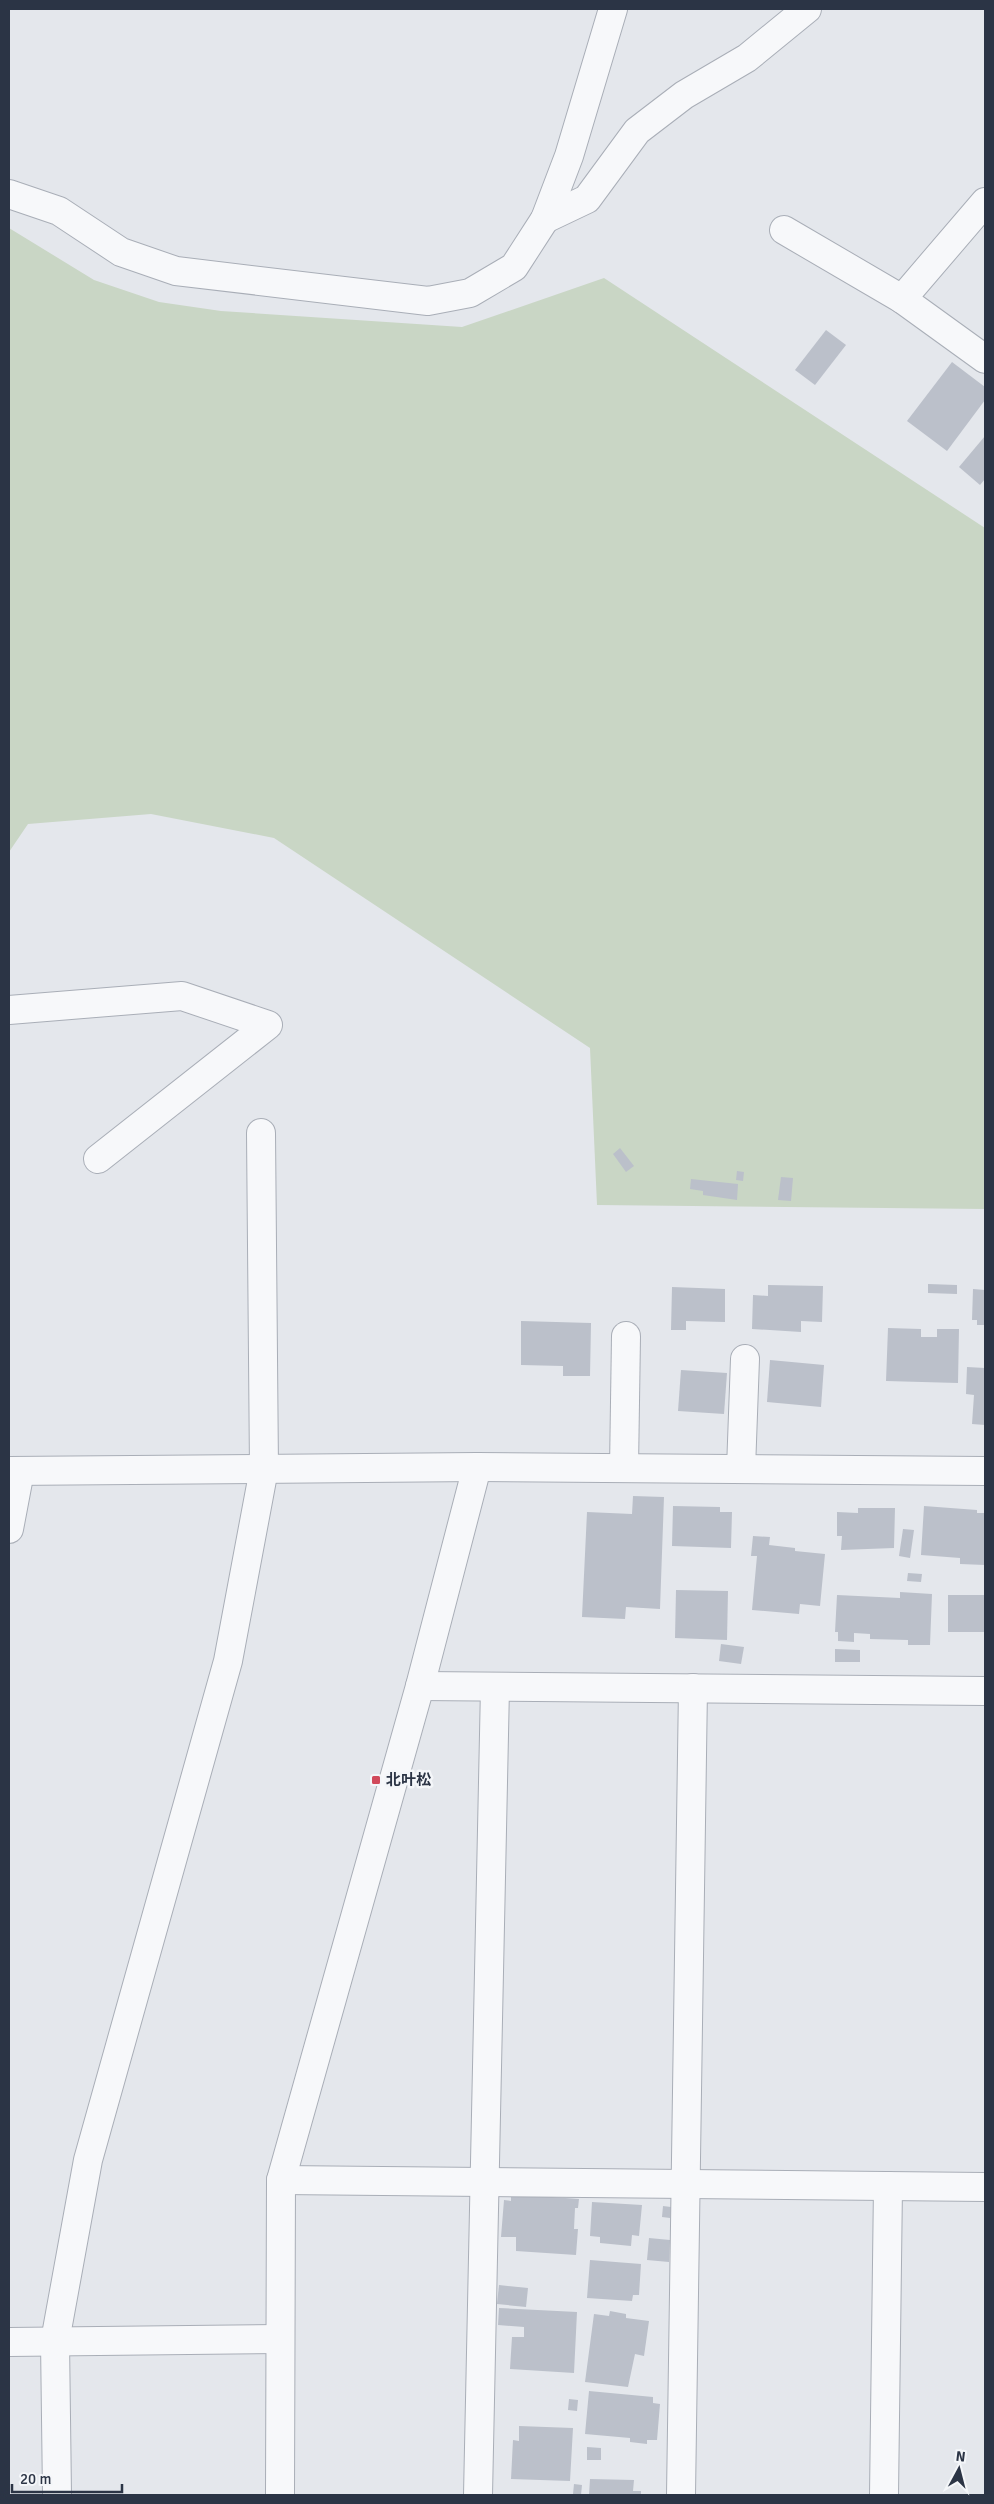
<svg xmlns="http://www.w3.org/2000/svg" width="994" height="2504" viewBox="0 0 994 2504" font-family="Signika,'Noto Sans JP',sans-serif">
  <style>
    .green { fill: #c9d6c5 }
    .building { fill: #bbc0ca }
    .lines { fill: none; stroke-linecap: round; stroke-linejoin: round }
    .minor-casing { stroke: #a9aeb7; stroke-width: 30 }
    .minor { stroke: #f7f8fa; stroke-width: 28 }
    .poi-dot { fill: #d1495b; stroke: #f4f6f9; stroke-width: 2 }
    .labels { text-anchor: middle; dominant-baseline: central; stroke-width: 5; stroke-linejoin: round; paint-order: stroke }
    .poi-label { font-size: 15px; font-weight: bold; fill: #2b3445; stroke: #f4f6f9; text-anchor: start }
  </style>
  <rect width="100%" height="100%" fill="#e4e7ec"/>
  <path class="green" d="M9,228L94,280L159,302L221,311L462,327L604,278L985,528V1209L597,1205L590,1048L274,838L151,814L28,824L9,852Z"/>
  <g class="building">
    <path d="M826,330L846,345L815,385L795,370Z"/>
    <path d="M952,362L985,387V400L947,451L907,421Z"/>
    <path d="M985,436V479L980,485L959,467Z"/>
    <path d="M620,1148L634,1166L626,1172L613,1154Z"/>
    <path d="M737,1171L744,1172L743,1181L736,1180Z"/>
    <path d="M781,1177L793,1178L791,1201L778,1200Z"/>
    <path d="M691,1179L738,1184L737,1200L703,1195V1191L690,1189Z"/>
    <path d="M928,1284L957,1285V1294L928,1293Z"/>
    <path d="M768,1285L823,1286L822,1322L801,1321V1332L752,1329L753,1295L768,1296Z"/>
    <path d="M672,1287L725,1289V1322L686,1321V1330H671Z"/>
    <path d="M973,1289L985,1290V1325H977V1320H972Z"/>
    <path d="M521,1321L591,1323L590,1376H563V1366L521,1365Z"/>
    <path d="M888,1328L921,1329V1337H937V1329H959L958,1383L886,1381Z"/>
    <path d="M770,1360L824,1365L821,1407L767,1402Z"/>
    <path d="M967,1367L985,1368V1425L972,1424L974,1395L966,1394Z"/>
    <path d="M681,1370L727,1373L724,1414L678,1411Z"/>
    <path d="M633,1496L664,1497L660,1609L626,1607L625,1619L582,1617L587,1512L632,1514Z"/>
    <path d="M673,1506L720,1507V1512H732L731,1548L672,1546Z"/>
    <path d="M924,1506L977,1510V1513H985V1565L960,1564V1558L921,1555Z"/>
    <path d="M858,1508H895L894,1548L841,1550L842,1536H837V1512L858,1513Z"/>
    <path d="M903,1529L914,1530L910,1558L899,1556Z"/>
    <path d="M753,1536L770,1537L769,1545L795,1548V1551L825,1554L820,1606L800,1604L799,1614L752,1610L757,1556H751Z"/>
    <path d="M908,1573L922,1574L921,1582L907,1581Z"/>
    <path d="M676,1590L728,1591L727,1640L675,1638Z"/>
    <path d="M900,1592L932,1594L930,1645H908V1640L870,1639V1634L854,1633V1642L838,1641V1632H835L837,1595L900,1598Z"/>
    <rect x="948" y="1595" width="37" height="37"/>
    <path d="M721,1644L744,1647L741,1664L719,1661Z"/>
    <path d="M835,1649L860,1650V1662H835Z"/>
    <path d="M511,2194L579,2199L578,2208H575L574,2229H578L576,2255L516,2251V2237H501L504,2200L511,2201Z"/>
    <path d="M592,2202L642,2205L639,2236L632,2235L631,2246L600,2243V2237L590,2236Z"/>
    <path d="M663,2206L671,2207L670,2218L662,2217Z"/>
    <path d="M649,2238L670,2240L669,2262L647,2260Z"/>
    <path d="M590,2260L641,2264L639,2295H633L632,2301L587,2298Z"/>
    <path d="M499,2285L528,2288L526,2307L497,2304Z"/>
    <path d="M499,2308L577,2312L574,2373L510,2369L512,2337H524V2327L498,2325Z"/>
    <path d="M610,2311L626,2314V2318L649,2321L644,2356L635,2354L628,2387L585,2382L594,2314L609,2316Z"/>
    <path d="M589,2391L653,2397V2403L660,2404L657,2440H647V2444L630,2442V2438L585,2434Z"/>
    <path d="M569,2399L578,2400L577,2411L568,2410Z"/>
    <path d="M519,2426L573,2428L570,2481L511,2479L513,2440L519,2441Z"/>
    <path d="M587,2447L601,2448V2460H587Z"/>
    <path d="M590,2479L634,2480L633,2491H641V2495H589Z"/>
    <path d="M574,2484L582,2485L581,2495L573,2494Z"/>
  </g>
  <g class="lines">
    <defs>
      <g id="minor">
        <path d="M9,194L59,211L121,252L176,271L428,301L470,293L514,267L545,219L569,156L613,9"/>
        <path d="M545,219L587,199L637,131L684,95L747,58L807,9"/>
        <path d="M784,230L902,299L985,359"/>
        <path d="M902,299L985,202"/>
        <path d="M9,1010L182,996L268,1025L98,1159"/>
        <path d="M624,1468L626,1336"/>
        <path d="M741,1469L745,1359"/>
        <path d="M9,1471L477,1467L985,1471"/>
        <path d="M9,1529L20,1471"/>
        <path d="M420,1686L985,1691"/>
        <path d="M281,2180L985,2187"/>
        <path d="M9,2342L280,2339"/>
        <path d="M57,2495L55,2341L88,2160L228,1661L264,1469L261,1133"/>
        <path d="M280,2495L281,2180L420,1686L477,1467"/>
        <path d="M478,2495L495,1687"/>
        <path d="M681,2495L693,1688"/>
        <path d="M884,2495L888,2186"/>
      </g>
    </defs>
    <use href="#minor" class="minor-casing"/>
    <use href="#minor" class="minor"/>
  </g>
  <rect class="poi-dot" x="371" y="1775" width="10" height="10" rx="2.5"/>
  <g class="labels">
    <g class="poi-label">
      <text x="386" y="1780">北叶松</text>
    </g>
  </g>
  <rect width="994" height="2504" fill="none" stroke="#2b3445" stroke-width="20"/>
  <g transform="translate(959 2469) rotate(7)" stroke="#f4f6f9" stroke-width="4" paint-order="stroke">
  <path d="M0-4L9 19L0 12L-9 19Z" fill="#2b3445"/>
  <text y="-8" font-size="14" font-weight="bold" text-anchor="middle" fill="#2b3445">N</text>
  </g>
  <path d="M12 2484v8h110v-8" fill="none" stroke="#2b3445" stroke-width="2.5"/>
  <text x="20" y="2484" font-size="15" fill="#2b3445" stroke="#f4f6f9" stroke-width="4" paint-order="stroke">20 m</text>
</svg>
